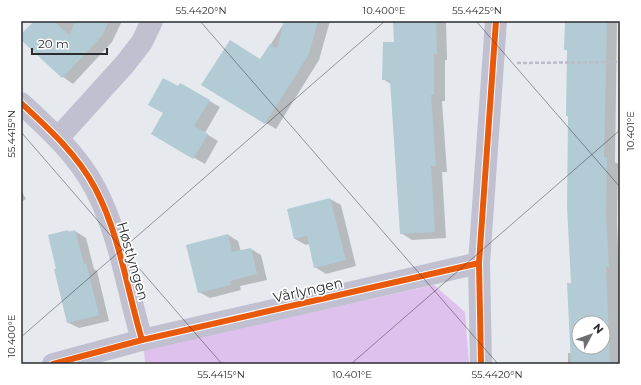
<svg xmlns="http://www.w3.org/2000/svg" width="641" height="385" viewBox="0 0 641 385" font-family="Montserrat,sans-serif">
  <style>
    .forest { fill: #dec1ec }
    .shadow { fill: #0003; fill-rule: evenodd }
    .building { fill: #b2cbd4; fill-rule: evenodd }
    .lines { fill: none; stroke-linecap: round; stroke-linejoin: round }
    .path { stroke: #bcbcc7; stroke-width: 2.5; stroke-dasharray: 4 2; stroke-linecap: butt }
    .minor { stroke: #c0c0d1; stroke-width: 22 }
    .cycleway-casing { stroke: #fff; stroke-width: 8 }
    .cycleway { stroke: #e8590c; stroke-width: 6 }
    .ticks { fill: none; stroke: #2a2c2f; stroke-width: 1; stroke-opacity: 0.45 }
    .labels { text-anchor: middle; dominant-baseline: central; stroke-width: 3.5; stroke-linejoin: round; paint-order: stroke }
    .street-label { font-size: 14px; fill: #2a2c2f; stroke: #fff }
    .neatline { fill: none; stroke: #2a2c2f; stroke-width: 1.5 }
    .ticks-label { font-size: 10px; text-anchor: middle; fill: #2a2c2f }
  </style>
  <rect width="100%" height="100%" fill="#e6eaee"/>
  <path class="forest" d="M434,285L465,312L469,364H145L144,350Z"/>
  <g class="shadow">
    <path d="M35,21H122L112,42L73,84L63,77L21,38V36Z"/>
    <path d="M276,21H330L319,60L276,129L266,123L261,60L284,23Z"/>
    <path d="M394,21H446L447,60H445V101H442L447,172H442L446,238L412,240L401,233L391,84L383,79L395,43Z"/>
    <path d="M566,21H617L615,162L618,164L617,223L620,287V364H568V353H571L572,284L569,117L567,116L568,51L565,49ZM579,323H603V347H579Z"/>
    <path d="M180,84L220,107L205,133L218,141L205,164L152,134Z"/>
    <path d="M21,190L26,199L21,202Z"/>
    <path d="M330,199L341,205L356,266L326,274L315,267L310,244L306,245L295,239L288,210Z"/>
    <path d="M68,231L70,233L75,231L86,238L94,269L97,271L109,321L79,328L67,322L57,270Z"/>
    <path d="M228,235L238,241L241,252L251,249L261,255L267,280L240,286L241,290L210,298L199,292Z"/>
  </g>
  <g class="building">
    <path d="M34,21H54L69,35L76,21H109L102,36L62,78L21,40V34Z"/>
    <path d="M284,21H318L309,54L265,124L201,85L230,40L260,59L270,44L277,49Z"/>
    <path d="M393,21H436L437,54H434V95H431L436,166H431L435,232L400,234L390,80H382L383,42H394Z"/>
    <path d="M565,21H607L604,157H607L606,216L609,267H606L610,363L605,364H571L567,283H571L567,207L568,116H566L567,50H564ZM579,323H603V347H579Z"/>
    <path d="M163,78L178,86L180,83L210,100L194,126L208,134L193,159L151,134L163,113L148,105Z"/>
    <path d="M330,198L346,260L314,268L307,236L294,239L287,209Z"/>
    <path d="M68,230V232L75,230L84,264L86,263L99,315L67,323L54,269H56L48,235Z"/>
    <path d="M228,234L232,252L251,248L257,274L230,281L231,285L198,293L186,245Z"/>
  </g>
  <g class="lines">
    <path class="path" d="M517,63L620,62"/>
    <g class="minor">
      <path d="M21,103C48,128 77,154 95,188C120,235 127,290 142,340L53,364"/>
      <path d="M58,138L125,64L142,42L152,21"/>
      <path d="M142,340L479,263"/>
      <path d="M481,364L479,263L496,21"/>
    </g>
    <defs>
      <g id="cycleway">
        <path d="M21,103C48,128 77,154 95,188C120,235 127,290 142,340L53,364"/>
        <path d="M142,340L479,263"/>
        <path d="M481,364L479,263L496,21"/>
      </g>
    </defs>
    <use href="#cycleway" class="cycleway-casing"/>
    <use href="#cycleway" class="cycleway"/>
  </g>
  <path class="ticks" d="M200,21L498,364M476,21L620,187M21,24L24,21M21,132L222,364M21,337L385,21M351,364L620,130"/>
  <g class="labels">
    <g class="street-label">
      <text transform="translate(133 261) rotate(74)">Høstlyngen</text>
      <text transform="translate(308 290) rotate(-13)">Vårlyngen</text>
    </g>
  </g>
  <rect width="641" height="385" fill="none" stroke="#ffffff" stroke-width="44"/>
  <g transform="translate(591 335) rotate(49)"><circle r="19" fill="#ffffff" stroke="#aaabac"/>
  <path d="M0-3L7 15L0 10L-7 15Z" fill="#6c6e72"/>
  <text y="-6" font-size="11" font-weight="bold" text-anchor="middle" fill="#2a2c2f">N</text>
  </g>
  <path d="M32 48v6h75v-6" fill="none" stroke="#2a2c2f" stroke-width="2"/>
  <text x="38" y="48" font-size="12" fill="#2a2c2f" stroke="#ffffff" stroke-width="3" paint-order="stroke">20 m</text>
  <rect x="22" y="22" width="597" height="341" class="neatline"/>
  <g class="ticks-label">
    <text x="201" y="14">55.4420°N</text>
    <text x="384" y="14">10.400°E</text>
    <text x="477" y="14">55.4425°N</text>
    <text transform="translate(630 131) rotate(-90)" y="4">10.401°E</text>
    <text transform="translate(11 134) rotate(-90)" y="4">55.4415°N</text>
    <text transform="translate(11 336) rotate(-90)" y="4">10.400°E</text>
    <text x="221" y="378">55.4415°N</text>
    <text x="352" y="378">10.401°E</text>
    <text x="497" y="378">55.4420°N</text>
  </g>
</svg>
